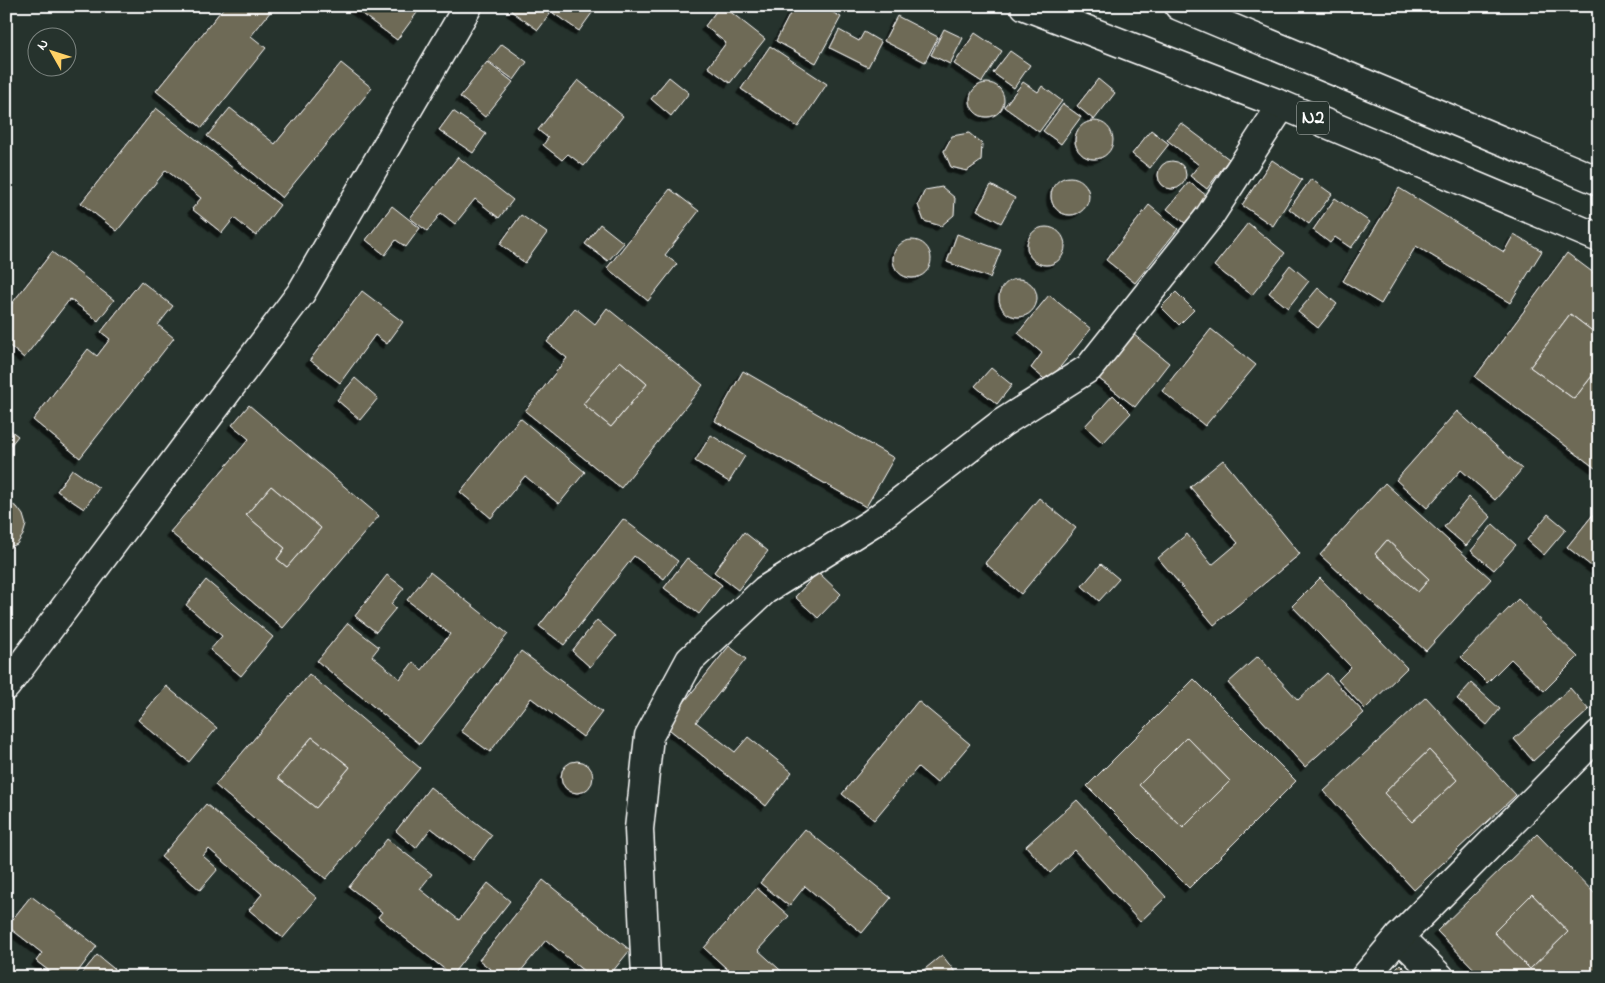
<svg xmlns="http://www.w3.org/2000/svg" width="1605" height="983" viewBox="0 0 1605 983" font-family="'Indie Flower',sans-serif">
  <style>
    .building { fill: #6e6a57; stroke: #fff; fill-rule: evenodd; filter: url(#shadow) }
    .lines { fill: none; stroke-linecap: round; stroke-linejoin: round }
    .street-casing { stroke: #fff; stroke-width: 31 }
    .highway-casing { stroke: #fff; stroke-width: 31 }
    .street { stroke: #26332d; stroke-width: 28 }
    .highway { stroke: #26332d; stroke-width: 28 }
    .labels { text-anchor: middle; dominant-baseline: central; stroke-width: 4; stroke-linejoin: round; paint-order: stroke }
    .shield { fill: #26332d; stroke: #bec2c0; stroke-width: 1 }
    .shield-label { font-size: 19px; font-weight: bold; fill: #fff }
  </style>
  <defs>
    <filter id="shadow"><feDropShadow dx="-4.5" dy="4.5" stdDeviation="0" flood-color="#0009"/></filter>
  </defs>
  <rect width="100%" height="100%" fill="#26332d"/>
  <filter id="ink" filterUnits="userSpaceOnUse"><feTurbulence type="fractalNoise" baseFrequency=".02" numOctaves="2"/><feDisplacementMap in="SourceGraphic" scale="10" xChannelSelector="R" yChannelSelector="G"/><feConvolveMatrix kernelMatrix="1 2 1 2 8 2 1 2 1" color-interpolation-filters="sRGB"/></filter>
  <g filter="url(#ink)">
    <g class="building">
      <path d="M225,6H265L271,11L251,36L266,48L202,128L156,91Z"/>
      <path d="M351,6H422L397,40Z"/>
      <path d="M514,6H539L550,14L538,30L511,11Z"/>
      <path d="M558,6H597L579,31L553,13Z"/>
      <path d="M720,6H723L765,39L730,83L708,67L726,43L705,26Z"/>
      <path d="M794,6H821L841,17L816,63L776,41Z"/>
      <path d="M897,16L938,37L925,62L884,41Z"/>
      <path d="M944,29L963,38L950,64L931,55Z"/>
      <path d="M839,30L859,41L864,32L881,42L868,67L830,48Z"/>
      <path d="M975,33L1002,51L982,82L954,64Z"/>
      <path d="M502,44L527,62L514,80L488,61Z"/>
      <path d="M770,46L827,84L798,127L741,89Z"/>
      <path d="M1010,51L1030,65L1014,88L993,73Z"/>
      <path d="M487,62L513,82L485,117L460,97Z"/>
      <path d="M341,63L372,88L282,198L207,136L230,108L275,144Z"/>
      <path d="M669,77L689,93L671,116L651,99Z"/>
      <path d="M1098,79L1115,93L1094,120L1077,106Z"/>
      <path d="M578,80L623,116L584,166L568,154L562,160L543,145L548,138L538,130Z"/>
      <path d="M1023,82L1038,92L1042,86L1062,101L1039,132L1004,107Z"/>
      <circle cx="987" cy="100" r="17"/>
      <path d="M1063,104L1081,117L1061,144L1043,131Z"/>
      <path d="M156,108L280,205L256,236L234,218L222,233L192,209L201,198L166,170L117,231L81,203Z"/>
      <path d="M453,111L486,134L473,153L439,130Z"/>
      <circle cx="1094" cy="140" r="19"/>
      <path d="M1181,123L1229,159L1207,189L1190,176L1199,165L1167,140Z"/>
      <path d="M1151,130L1169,144L1150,168L1132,154Z"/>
      <path d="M969,133L982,144L981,161L967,171L951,167L944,151L952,136Z"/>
      <path d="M458,157L513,200L499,218L475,199L455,224L441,213L427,231L410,218Z"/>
      <path d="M1272,160L1302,180L1273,226L1242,205Z"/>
      <circle cx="1172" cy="175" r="14"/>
      <circle cx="1070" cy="196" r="19"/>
      <path d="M1311,179L1332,194L1309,224L1289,209Z"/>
      <path d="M1189,182L1207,196L1185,223L1167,209Z"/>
      <path d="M991,185L1015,198L1001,223L977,210Z"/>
      <path d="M942,187L955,198L954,215L941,226L924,221L918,205L925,190Z"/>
      <path d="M1399,188L1504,252L1514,234L1542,251L1510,303L1416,246L1381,304L1343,281Z"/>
      <path d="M670,189L699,211L665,255L677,264L648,301L607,268Z"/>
      <path d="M1335,198L1370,222L1351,248L1335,237L1330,243L1313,230Z"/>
      <path d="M1149,205L1178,229L1135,283L1106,260Z"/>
      <path d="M392,206L420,228L406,247L396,240L385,255L366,240Z"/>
      <path d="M521,215L547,233L525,263L500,244Z"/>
      <path d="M1248,223L1285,253L1252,295L1214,266Z"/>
      <path d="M600,224L624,243L608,261L585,244Z"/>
      <circle cx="1046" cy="246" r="19"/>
      <path d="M957,234L1001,250L990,278L947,262Z"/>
      <circle cx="912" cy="259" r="19"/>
      <path d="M52,252L114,300L98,321L70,299L24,358L6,343V311Z"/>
      <path d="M1567,253L1599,277V336L1570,314L1530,367L1574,399L1599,367V463L1595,468L1475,377Z"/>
      <path d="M1290,265L1309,281L1288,308L1269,293Z"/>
      <circle cx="1018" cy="298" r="19"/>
      <path d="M141,281L173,306L158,325L174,338L80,458L33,420L88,349L97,356L110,339L101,332Z"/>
      <path d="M1318,288L1337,304L1318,328L1298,312Z"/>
      <path d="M362,291L403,322L387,344L375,335L340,383L310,360Z"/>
      <path d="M1176,292L1194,310L1179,325L1161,307Z"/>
      <path d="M1049,295L1091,329L1048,382L1031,368L1042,353L1018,333Z"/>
      <path d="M575,308L595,324L607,308L703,385L621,488L525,411L567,358L547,342ZM620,361L647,384L611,427L583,404Z"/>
      <path d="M1570,314L1599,336V367L1574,399L1530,367Z"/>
      <path d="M1211,329L1256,365L1205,426L1162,391Z"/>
      <path d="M1133,334L1169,363L1135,407L1098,378Z"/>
      <path d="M620,361L647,384L611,427L583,404Z"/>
      <path d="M991,368L1012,385L997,404L975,386Z"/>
      <path d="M743,371L894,458L866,507L715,421Z"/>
      <path d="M355,378L378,398L360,420L337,400Z"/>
      <path d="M1113,395L1131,413L1103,443L1085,426Z"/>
      <path d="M249,405L379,516L283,628L170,532L249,439L232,425ZM271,486L321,528L287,567L277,559L285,548L246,515Z"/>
      <path d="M1457,411L1522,469L1495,500L1461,470L1427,508L1396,480Z"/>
      <path d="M520,418L585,472L559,504L525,476L491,518L460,492Z"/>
      <path d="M6,427L18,436L6,451Z"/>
      <path d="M711,435L745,456L729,482L695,461Z"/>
      <path d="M1223,460L1300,554L1214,625L1158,558L1187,534L1212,565L1238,543L1190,487Z"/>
      <path d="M72,469L99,488L84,509L57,491Z"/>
      <path d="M1385,483L1491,579L1426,651L1320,555ZM1387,540L1429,579L1418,592L1375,554Z"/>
      <path d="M271,486L321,528L287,567L277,559L285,548L246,515Z"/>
      <path d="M1469,497L1491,517L1466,546L1444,527Z"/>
      <path d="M1039,498L1076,528L1021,594L985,563Z"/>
      <path d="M6,502L17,507L23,515L26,525L23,535L17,544L8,548H6Z"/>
      <path d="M1599,507V564L1595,569L1567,547Z"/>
      <path d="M1548,514L1566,529L1544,555L1527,540Z"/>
      <path d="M623,519L678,561L664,579L634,556L564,645L539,626Z"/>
      <path d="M1493,524L1516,545L1494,570L1471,551Z"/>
      <path d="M744,532L768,551L738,590L714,572Z"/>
      <path d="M1387,540L1429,579L1418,592L1375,554Z"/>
      <path d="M687,558L722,585L699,614L664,588Z"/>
      <path d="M1101,564L1119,579L1099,601L1082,586Z"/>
      <path d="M430,572L508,634L420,744L317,661L348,623L379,647L372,656L400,679L413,662L422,670L450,634L407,600Z"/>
      <path d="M818,572L841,594L818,618L795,597Z"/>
      <path d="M387,575L404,588L391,604L396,608L376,632L355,616Z"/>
      <path d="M1320,578L1407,668L1365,709L1338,680L1351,667L1292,606Z"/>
      <path d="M206,580L273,637L241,676L210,650L222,636L186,605Z"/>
      <path d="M1518,599L1578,657L1544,691L1511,659L1487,683L1461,657Z"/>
      <path d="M597,620L616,636L590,667L572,651Z"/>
      <path d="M729,646L746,659L696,722L735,752L748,737L792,772L766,806L665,726Z"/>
      <path d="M521,651L602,712L583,737L531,698L490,752L461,731Z"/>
      <path d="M1258,656L1298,700L1327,673L1364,713L1305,767L1228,683Z"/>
      <path d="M309,674L420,768L326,879L215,785ZM312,737L350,767L316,808L278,778Z"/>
      <path d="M1194,679L1296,781L1189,888L1087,786ZM1187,737L1230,781L1183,828L1139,785Z"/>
      <path d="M1471,683L1500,709L1487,725L1457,699Z"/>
      <path d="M166,686L217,728L189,762L138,720Z"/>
      <path d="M1570,688L1589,710L1533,761L1514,739Z"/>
      <path d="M1426,697L1516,795L1414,890L1324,791ZM1429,750L1457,780L1412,822L1384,793Z"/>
      <path d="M918,701L970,744L937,783L918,767L874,820L842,794Z"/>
      <path d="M312,737L350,767L316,808L278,778Z"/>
      <path d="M1187,737L1230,781L1183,828L1139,785Z"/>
      <path d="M1429,750L1457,780L1412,822L1384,793Z"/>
      <circle cx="577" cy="777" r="16"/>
      <path d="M430,787L492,835L473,860L431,828L416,848L396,831Z"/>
      <path d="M1077,800L1166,897L1140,922L1074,850L1050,873L1026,846Z"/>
      <path d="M206,804L317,898L283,938L249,910L262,894L209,849L203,856L218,869L200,890L161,857Z"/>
      <path d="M805,829L891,898L862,933L805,886L789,906L760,883Z"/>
      <path d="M1537,834L1599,898V967L1589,977H1482L1437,931ZM1532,894L1568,932L1530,969L1494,932Z"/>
      <path d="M387,839L432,874L420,889L459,920L488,883L510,901L452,975L378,917L382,912L349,887Z"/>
      <path d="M543,880L630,950L608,977H591L546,940L516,977H500L479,960Z"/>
      <path d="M757,888L789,916L758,950L788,977H736L704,948Z"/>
      <path d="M1532,894L1568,932L1530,969L1494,932Z"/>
      <path d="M31,896L97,946L74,977H57L36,961L42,953L7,926Z"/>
      <path d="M97,955L124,977H79Z"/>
      <path d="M942,955L959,977H915Z"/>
      <path d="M1400,964L1413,977H1388Z"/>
    </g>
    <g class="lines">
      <defs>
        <g id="street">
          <path d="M6,686L301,293L468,6"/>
          <path d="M1399,937L1440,977"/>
          <path d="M646,977L639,829L649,736L690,660L765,590L872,523L1002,423L1089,368L1209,217L1282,105"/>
          <path d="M1365,977L1399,937L1599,734"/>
        </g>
        <g id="highway">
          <path d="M1025,6L1282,105L1599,238"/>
          <path d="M1179,6L1599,181"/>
        </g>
      </defs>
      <use href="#street" class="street-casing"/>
      <use href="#highway" class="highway-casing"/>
      <use href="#street" class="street"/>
      <use href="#highway" class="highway"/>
    </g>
  </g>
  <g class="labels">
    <rect class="shield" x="1297" y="101.5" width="32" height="33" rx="4"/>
    <g class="shield-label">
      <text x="1313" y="118">N2</text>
    </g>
  </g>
  <rect width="1605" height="983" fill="none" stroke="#26332d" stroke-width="25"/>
  <rect x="12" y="12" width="1580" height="958" fill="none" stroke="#fff" stroke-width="2" filter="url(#ink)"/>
  <g transform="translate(52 52) rotate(309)"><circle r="24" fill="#26332d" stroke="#7d8581"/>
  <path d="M0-4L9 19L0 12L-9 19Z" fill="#ffd166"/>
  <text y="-8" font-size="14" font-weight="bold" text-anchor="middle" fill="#ffffff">N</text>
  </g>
</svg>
